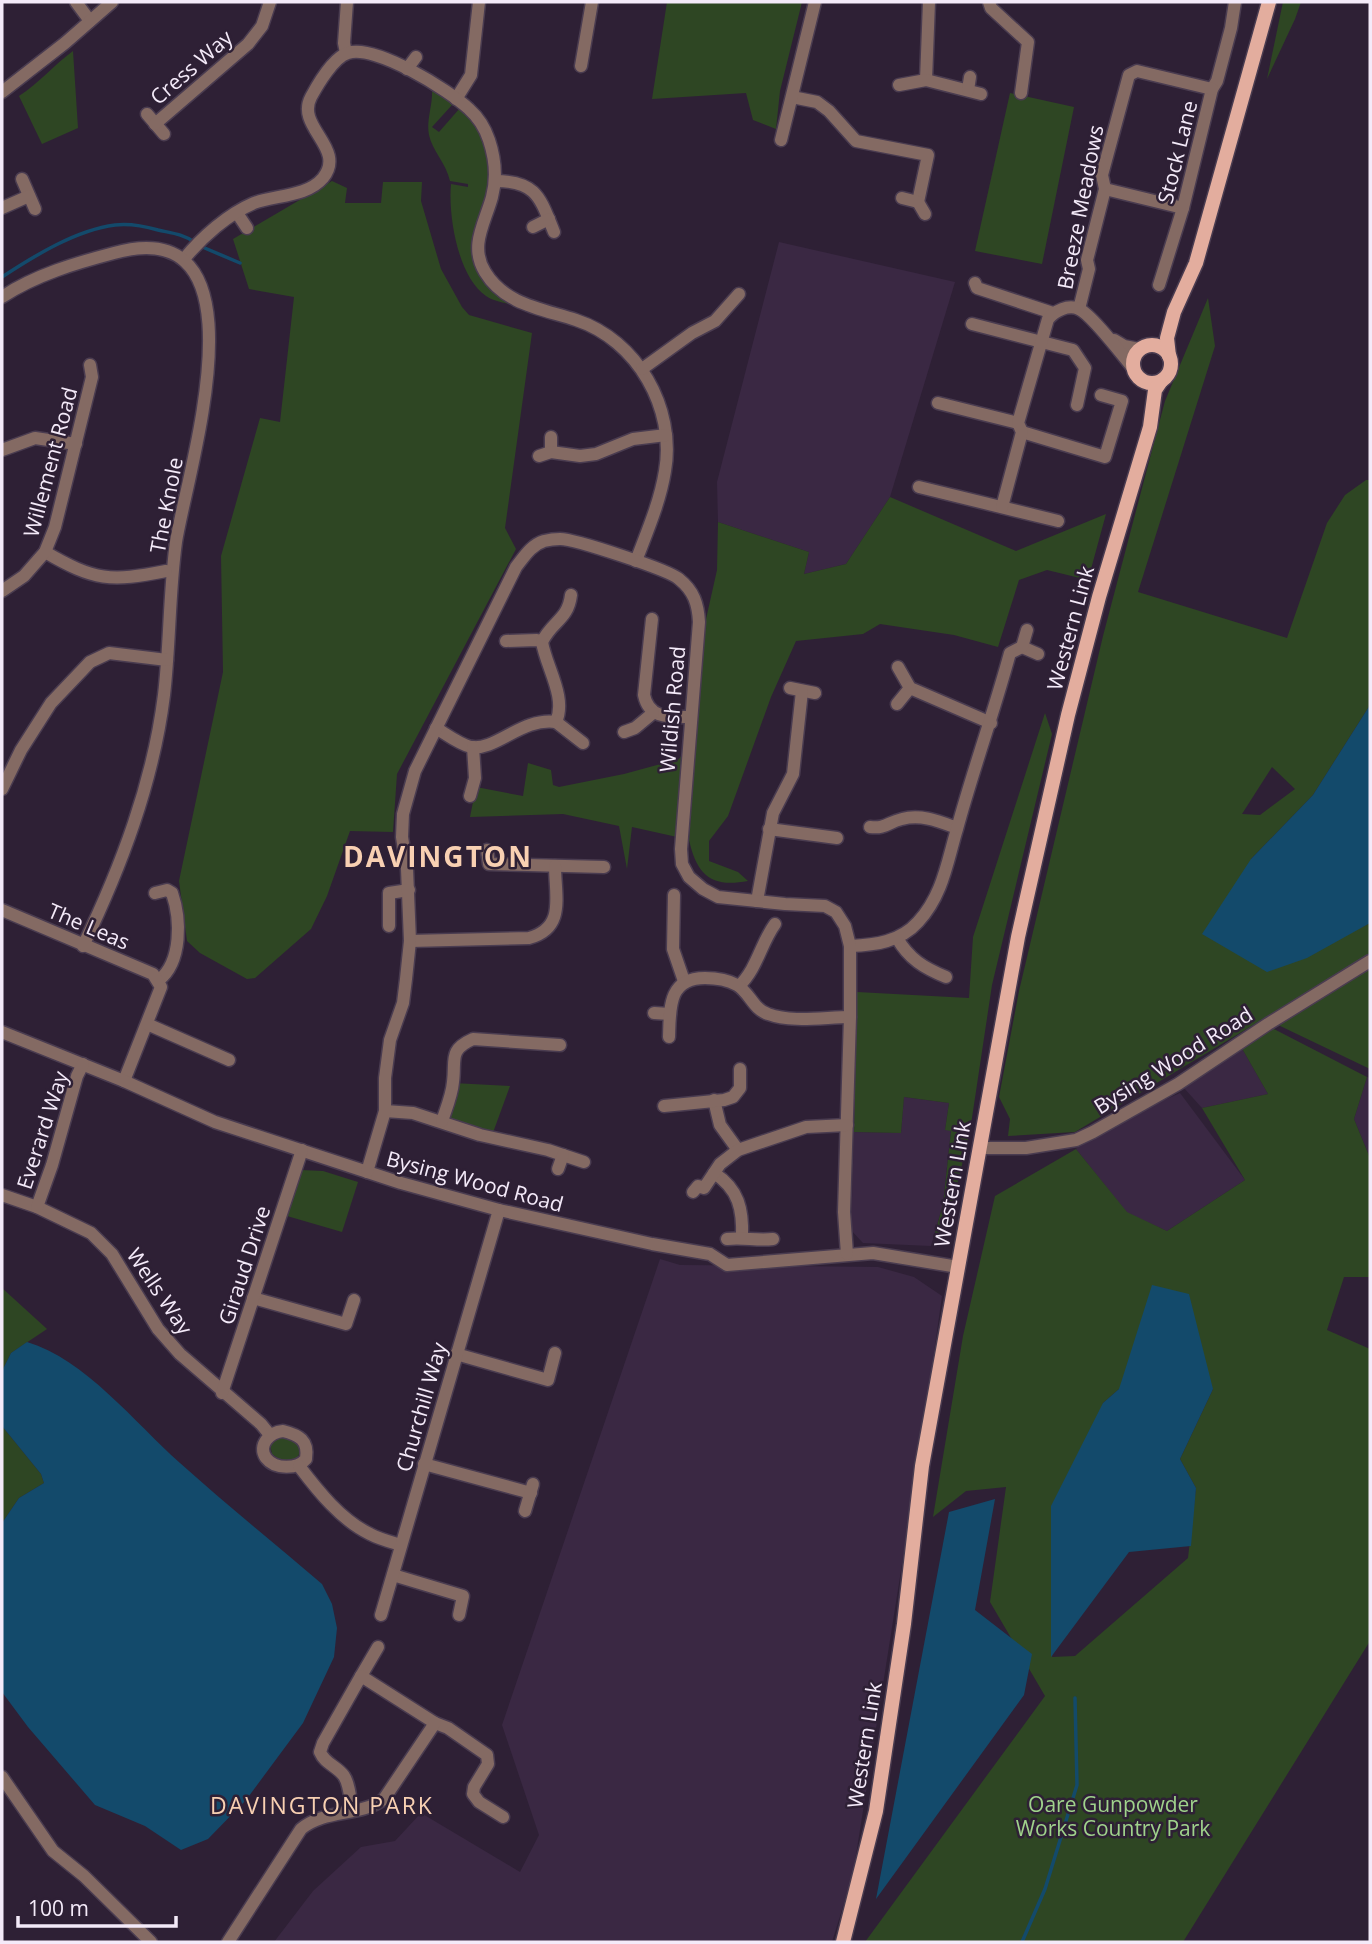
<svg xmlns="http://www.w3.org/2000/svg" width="1372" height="1944" viewBox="0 0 1372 1944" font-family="'Open Sans',sans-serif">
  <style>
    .built { fill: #3a2843 }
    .green { fill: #2e4623; fill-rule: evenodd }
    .water { fill: #134a6b }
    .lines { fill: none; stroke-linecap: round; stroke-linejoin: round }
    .stream { stroke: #134a6b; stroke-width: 3.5 }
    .minor-casing { stroke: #4a3c50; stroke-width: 15 }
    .major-casing { stroke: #4a3c50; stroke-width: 17 }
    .minor { stroke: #846a63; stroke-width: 12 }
    .major { stroke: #e3ad9e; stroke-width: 14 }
    .labels { text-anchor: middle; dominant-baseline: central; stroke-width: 5; stroke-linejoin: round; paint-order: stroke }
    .street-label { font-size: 21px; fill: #f4eaf9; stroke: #2e2035 }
    .park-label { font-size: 21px; fill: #9fd28b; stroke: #2e2035 }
    .neighbourhood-label { font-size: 23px; letter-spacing: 2px; fill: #f8d0b2; stroke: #2e2035 }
    .district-label { font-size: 28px; font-weight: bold; letter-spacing: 2px; fill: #f8d0b2; stroke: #2e2035 }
  </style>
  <rect width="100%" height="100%" fill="#2e2035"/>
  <g class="built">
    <path d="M779,242L955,282L890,497L846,564L804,574L809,552L718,522L717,482Z"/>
    <path d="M1240,1045L1268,1094L1202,1108L1184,1088L1215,1061Z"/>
    <path d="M1367,1077L1370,1078V1158L1354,1119Z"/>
    <path d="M1180,1093L1245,1180L1167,1231L1127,1213L1076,1149L1093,1132Z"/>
    <path d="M904,1097L949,1103L945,1130H951L943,1204L931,1246L863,1243L851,1230L854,1132L901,1133Z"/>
    <path d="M660,1259L680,1265L878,1267L914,1277L942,1296L921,1444L853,1874L832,1942H274L313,1891L361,1847L395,1841L421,1813L520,1872L539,1835L502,1725Z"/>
  </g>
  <g class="green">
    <path d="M667,2H802L780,91L776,129L753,120L746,93L652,99Z"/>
    <path d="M1283,2H1301L1295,19L1267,79Z"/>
    <path d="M73,51L78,128L42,144L19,96C39,83 54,65 73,51Z"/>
    <path d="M432,89L452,102V105L432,127L439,132L460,108L477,123L490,161L488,194L475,227V255L517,306C508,303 494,302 486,296C458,277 448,216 451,184L468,187V184L450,181C446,163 432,150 429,135C426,120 433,105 432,89Z"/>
    <path d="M1010,93L1074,107L1042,264L975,251Z"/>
    <path d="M332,181L347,188L345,203H381L383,182H422L421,201L441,269L462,307L469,315L532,333L505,528L516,549L397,774L393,832L350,831L327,896L311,929L255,978L247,979L200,953L187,941L179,881L223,672L221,556L260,418L280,422L294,297L249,289L233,239Z"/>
    <path d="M1208,298L1215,346L1138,592L1287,638L1327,523L1345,495L1366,480H1370V705L1313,795L1251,859L1360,928L1370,923V955L1075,1132L1008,1136L1010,1119L999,1097L1019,991L1103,636L1165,401ZM1272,767L1295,789L1260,815L1242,814Z"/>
    <path d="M890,497L1016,551L1106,514L1088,580L1047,570L1019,580L998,647L954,635L880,624L863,634L796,641L771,697L728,816L709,841V861L738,872L748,881C711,888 697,875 689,840L704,628L717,570L718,522L809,552L804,574L846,564Z"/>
    <path d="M1045,713L1052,734L992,985L970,1131L946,1232L935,1233L943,1204L951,1131L945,1130L949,1103L904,1097L901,1133L854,1132L857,992L969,998L973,937Z"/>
    <path d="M681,756L677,837L632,827L627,869L619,826L563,814L470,817L476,787L523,796L528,763L551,770L553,785L559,787L624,774L679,759Z"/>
    <path d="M1370,966V1069L1276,1024Z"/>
    <path d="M1272,1028L1367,1077L1354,1119L1370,1158V1277H1344L1327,1330L1370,1349V1641L1183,1942H865L1045,1696L990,1602L1006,1487L966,1491L933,1517L963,1336L995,1196L1076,1149L1127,1212L1167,1231L1245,1180L1202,1108L1268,1094L1240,1045ZM1119,1389H1213L1180,1459L1196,1488L1188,1558L1075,1656L1052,1657L1103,1403Z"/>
    <path d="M453,1083L510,1086L491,1138L443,1121Z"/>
    <path d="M301,1170L323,1171L358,1182L342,1232L287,1216Z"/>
    <path d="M2,1288L47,1329L11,1353L2,1371Z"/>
    <path d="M2,1426L41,1474L44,1483L19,1498L2,1523Z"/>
    <path d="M280,1435L301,1443C301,1464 287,1466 272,1454L270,1444Z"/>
  </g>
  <g class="water">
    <path d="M1370,705V923L1307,958L1267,972L1202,934L1251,859L1313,795Z"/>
    <path d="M1152,1285L1189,1294L1213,1389L1180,1459L1196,1488L1191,1546L1129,1552L1051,1657V1506L1103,1403L1119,1389Z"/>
    <path d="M27,1342C85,1359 135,1423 180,1463C227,1505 275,1544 322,1584L332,1604L337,1628L334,1657L303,1723L246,1800L208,1839L181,1850L145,1826L95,1805L28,1727L2,1692V1523L19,1498L44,1483L41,1474L2,1426V1371L11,1353Z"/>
    <path d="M995,1499L975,1610L1032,1654L1024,1695L876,1899L949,1512Z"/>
  </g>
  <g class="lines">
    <g class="stream">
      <path d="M200,246L240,263"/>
      <path d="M2,277C34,256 76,230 115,225C130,223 144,226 158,230C171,233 183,234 194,242"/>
      <path d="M1022,1942L1045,1889L1077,1785L1075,1698"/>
    </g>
    <defs>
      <g id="minor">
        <path d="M76,2L90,21"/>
        <path d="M989,2L991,8L1028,42L1021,93"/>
        <path d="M346,53L344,43L347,2"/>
        <path d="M581,66L592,2"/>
        <path d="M407,69L416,57"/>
        <path d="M926,80L929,2"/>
        <path d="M899,85L926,80L981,94"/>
        <path d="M968,90L970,77"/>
        <path d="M2,92L65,43L112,2"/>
        <path d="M792,97L817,102L829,111L856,141L928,155L918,202"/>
        <path d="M456,99L471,75L479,2"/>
        <path d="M147,114L164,134"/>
        <path d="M155,124L248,44L262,26L270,2"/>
        <path d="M781,140L815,2"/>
        <path d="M22,179L35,209"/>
        <path d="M495,181C537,181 540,198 554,232"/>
        <path d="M1105,189L1183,208"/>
        <path d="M902,198L918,202L925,214"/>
        <path d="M2,208L29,196"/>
        <path d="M237,213L247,228"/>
        <path d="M533,227L549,219"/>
        <path d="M184,259C202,237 228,214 254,203C275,195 307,197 323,178C347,148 295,127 311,97C318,84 334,57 348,53C375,44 449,90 469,109C478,117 485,128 489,140C495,158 497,178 492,197C485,223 469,246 485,272C505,305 543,309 576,320C637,340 676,408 665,471C660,502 647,532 636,561"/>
        <path d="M975,283L977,288L1053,313"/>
        <path d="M1159,285L1183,208L1212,89L1217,81L1231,28L1235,2"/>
        <path d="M2,297C35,275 76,263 114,253C273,209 187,471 176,542C169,593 170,644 164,695C153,783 121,867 83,946"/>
        <path d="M1079,309L1089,269L1087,260L1105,189L1102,175L1129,75L1137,71L1212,89"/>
        <path d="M972,324L1073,350L1085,368L1077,405"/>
        <path d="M1114,340L1124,346L1139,349"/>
        <path d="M642,369L692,333L715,321L739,294"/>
        <path d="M938,403L1018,423"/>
        <path d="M1022,432L1105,457L1122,401L1101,395"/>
        <path d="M2,450L35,438L76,444"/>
        <path d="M551,452V437"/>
        <path d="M539,456L551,452L580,456L596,454L633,439L666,435"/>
        <path d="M919,487L1058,521"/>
        <path d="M1002,507L1022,432L1018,423L1048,319C1055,311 1068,304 1079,309C1092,315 1123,356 1133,368"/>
        <path d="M45,552C95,581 110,582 166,571"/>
        <path d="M2,591L24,576L45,552L55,527L92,377L90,365"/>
        <path d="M652,619L644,695C649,719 669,717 690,717"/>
        <path d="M506,641L537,640L542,642"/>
        <path d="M1022,647L1038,654"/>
        <path d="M898,667L910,688L991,723"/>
        <path d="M790,688L815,693"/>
        <path d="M897,704L910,688"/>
        <path d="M556,722L583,743"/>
        <path d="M436,728C446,734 459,744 471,747C496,751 522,717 556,722C567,697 546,667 542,642C552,621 568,620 571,595"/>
        <path d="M624,732L635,728L653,713"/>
        <path d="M2,789L21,750L51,703L90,662L109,653L167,660"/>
        <path d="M470,796L475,778L473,747"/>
        <path d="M870,827C886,829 888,822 902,819C921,814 938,821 957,828"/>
        <path d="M769,829L837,838"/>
        <path d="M487,850L489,864L604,867"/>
        <path d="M155,893L167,890L172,893C181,919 182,962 159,980"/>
        <path d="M674,895L673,949L684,981"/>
        <path d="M757,901L773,813L793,774L802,691"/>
        <path d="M2,910L153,974L161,987L124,1081"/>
        <path d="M389,926V893L409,890"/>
        <path d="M897,938C909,959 924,968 946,977"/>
        <path d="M410,941L529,938C566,928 555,896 555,866"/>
        <path d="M850,946C875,945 900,942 918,922C943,895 947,862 957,829C973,770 994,712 1010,653L1022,647L1027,630"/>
        <path d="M739,986C757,969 761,943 775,924"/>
        <path d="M654,1013L670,1014"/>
        <path d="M147,1024L229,1060"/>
        <path d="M2,1032L124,1081L215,1122L401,1183L499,1210L652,1244L710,1254L727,1265L873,1253L958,1267"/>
        <path d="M669,1037C670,1008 668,978 705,978C716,978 728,980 737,985C750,993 753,1009 768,1014C792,1023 825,1017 850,1017"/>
        <path d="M714,1100L720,1125L738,1150"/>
        <path d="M664,1106L724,1100L733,1097L740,1088V1069"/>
        <path d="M385,1111L413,1113L480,1135L548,1150L584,1162"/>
        <path d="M442,1121C446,1109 452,1095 453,1082C456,1060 448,1050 473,1039L560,1045"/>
        <path d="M981,1148H1026L1076,1140L1093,1132L1178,1084L1268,1024L1370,961"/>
        <path d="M558,1169L563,1155"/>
        <path d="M367,1172L385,1111V1078L390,1040L403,1003L406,979L410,941L407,869L402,837L403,814L415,771L516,567C524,557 531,545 544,541C548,540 555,539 560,539C575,539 669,570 679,579C694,591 698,604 699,622L681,849L682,864L689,877L703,889L718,897L785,904L825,906L836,912L845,926L850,946V1017L844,1212L847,1254"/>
        <path d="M714,1173C739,1189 743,1210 742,1237"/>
        <path d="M693,1192L698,1186L704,1188L720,1164L738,1150L806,1127L847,1125"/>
        <path d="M2,1195L37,1207L91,1233L112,1254L158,1329L180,1354L261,1424L270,1435"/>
        <path d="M37,1207L52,1165L77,1076L83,1064"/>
        <path d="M727,1239C743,1237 757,1241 773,1239"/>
        <path d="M253,1298L346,1324L354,1300"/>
        <path d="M456,1354L548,1380L555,1353"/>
        <path d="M222,1393L302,1150"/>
        <path d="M283,1431C299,1435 309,1440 306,1459C298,1469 275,1470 266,1458C257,1445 270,1432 283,1431Z"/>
        <path d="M424,1464L531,1493"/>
        <path d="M299,1466C318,1491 341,1520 370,1534C379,1539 391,1542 401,1545"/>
        <path d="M525,1511L533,1484"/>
        <path d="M393,1575L463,1596L459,1615"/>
        <path d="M381,1615L499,1210"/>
        <path d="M361,1676L378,1647"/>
        <path d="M2,1777L53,1851L84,1876L151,1942"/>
        <path d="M352,1810C350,1799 350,1785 344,1776C337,1766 325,1764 320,1752L323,1743L361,1676L435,1723L448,1728L487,1755L488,1764L474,1787L473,1794L479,1802L503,1817"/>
        <path d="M228,1942L301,1829C325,1809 359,1817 384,1799L435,1723"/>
      </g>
      <g id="major">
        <circle cx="1152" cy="364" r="19"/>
        <path d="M1169,356L1167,338L1174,312L1196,263L1269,2"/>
        <path d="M843,1942L876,1811L904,1624L922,1466L1018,937L1068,715L1099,597L1150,427L1155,390L1161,381"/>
      </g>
    </defs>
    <use href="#minor" class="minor-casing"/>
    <use href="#major" class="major-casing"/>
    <use href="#minor" class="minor"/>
    <use href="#major" class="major"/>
  </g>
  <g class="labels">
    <g class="street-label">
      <text transform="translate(191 67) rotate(-41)">Cress Way</text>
      <text transform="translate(1177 152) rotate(-76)">Stock Lane</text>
      <text transform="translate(1080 207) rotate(-79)">Breeze Meadows</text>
      <text transform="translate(50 462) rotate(-75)">Willement Road</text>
      <text transform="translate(166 505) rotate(-79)">The Knole</text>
      <text transform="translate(1070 628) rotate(-75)">Western Link</text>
      <text transform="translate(672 709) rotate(-85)">Wildish Road</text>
      <text transform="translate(89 926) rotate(23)">The Leas</text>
      <text transform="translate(1173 1060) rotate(-32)">Bysing Wood Road</text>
      <text transform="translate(42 1130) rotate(-72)">Everard Way</text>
      <text transform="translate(475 1181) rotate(15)">Bysing Wood Road</text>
      <text transform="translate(952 1184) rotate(-80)">Western Link</text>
      <text transform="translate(244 1265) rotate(-72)">Giraud Drive</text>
      <text transform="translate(160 1291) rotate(56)">Wells Way</text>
      <text transform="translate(421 1407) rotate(-74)">Churchill Way</text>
      <text transform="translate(864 1745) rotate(-81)">Western Link</text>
    </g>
    <g class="park-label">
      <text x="1113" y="1804">Oare Gunpowder<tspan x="1113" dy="24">Works Country Park</tspan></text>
    </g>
    <g class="neighbourhood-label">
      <text x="322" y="1805">DAVINGTON PARK</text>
    </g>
    <g class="district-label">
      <text x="438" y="856">DAVINGTON</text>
    </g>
  </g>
  <rect width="1372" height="1944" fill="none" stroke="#f4eaf9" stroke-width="7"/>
  <path d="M18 1916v10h158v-10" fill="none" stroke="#f4eaf9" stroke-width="3.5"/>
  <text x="28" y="1916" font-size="21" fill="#f4eaf9" stroke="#2e2035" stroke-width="5" paint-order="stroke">100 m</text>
</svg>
